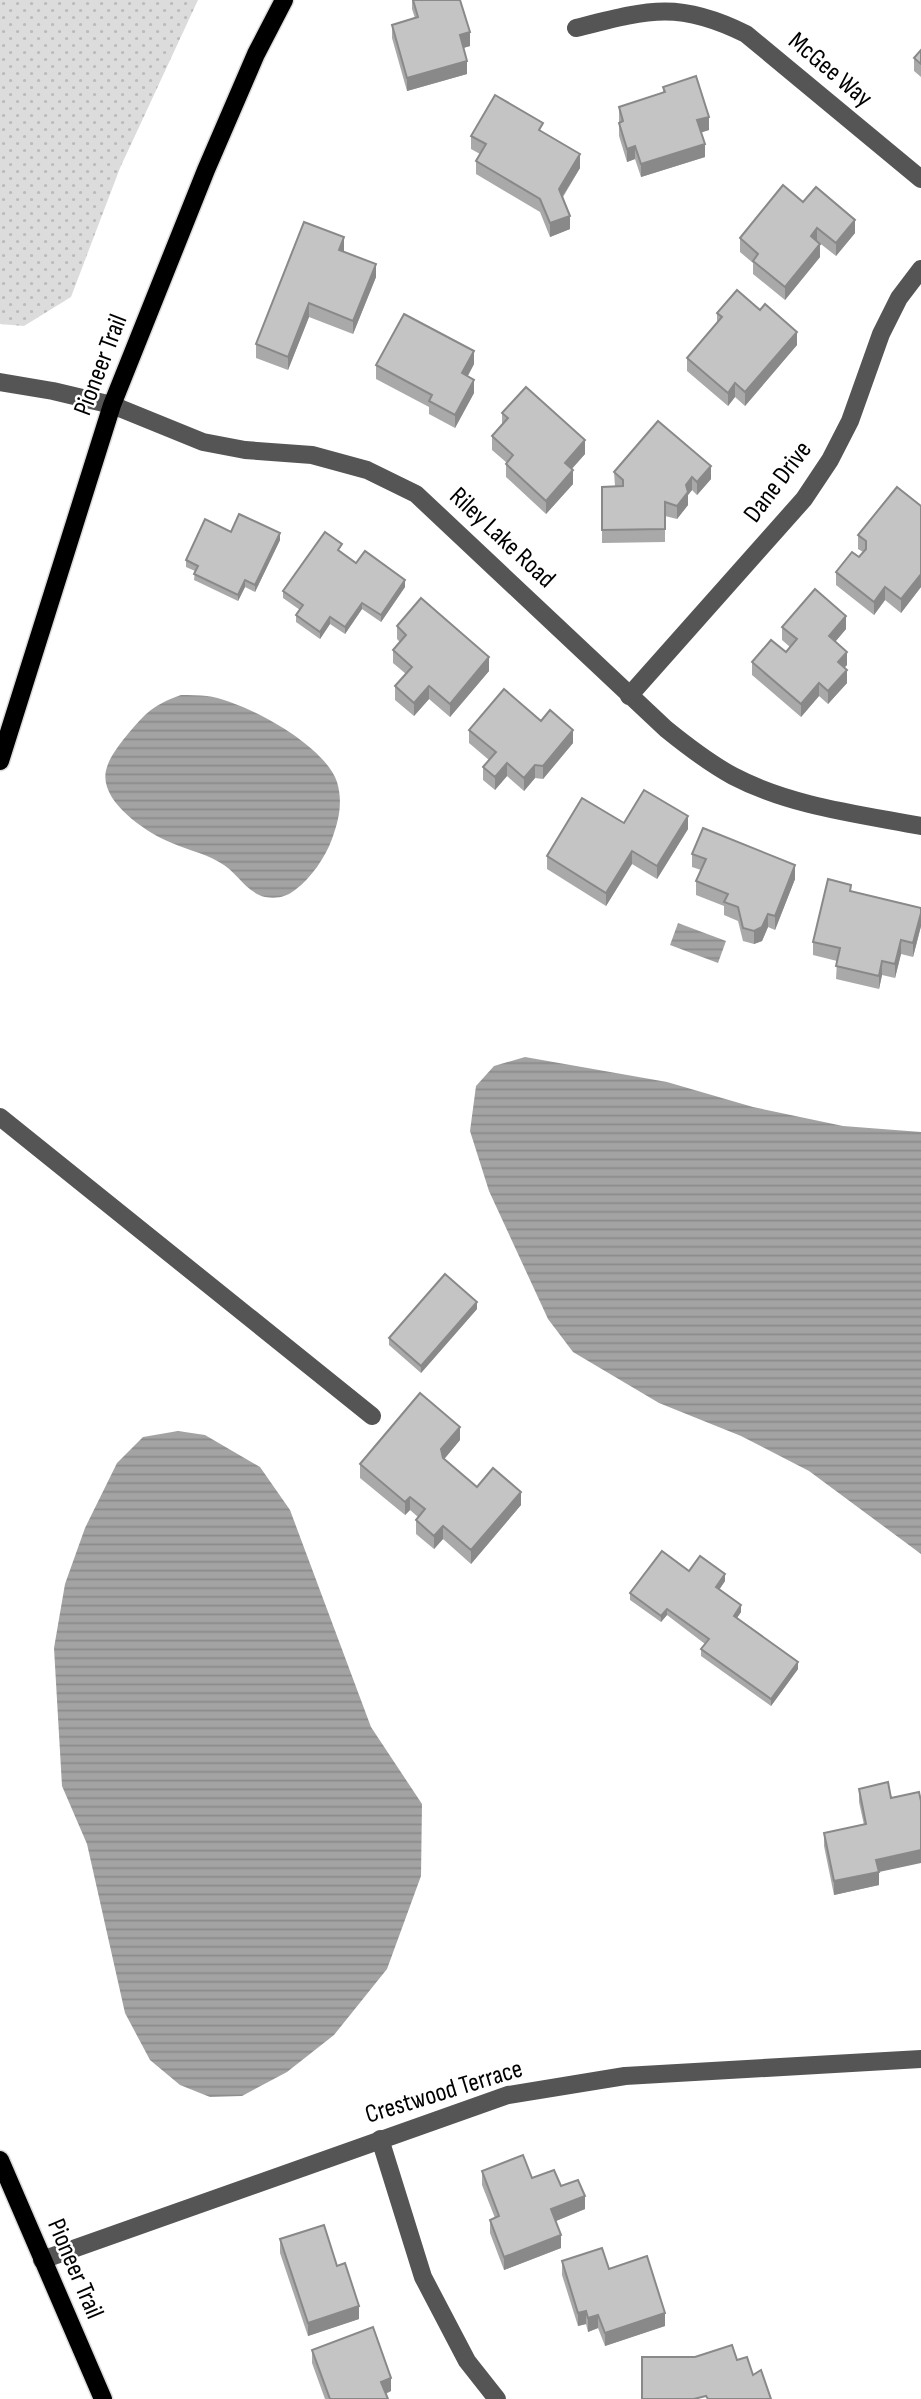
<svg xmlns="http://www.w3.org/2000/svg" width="921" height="2399" viewBox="0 0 921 2399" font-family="'Sofia Sans Condensed',sans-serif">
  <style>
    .green { fill: url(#green-dots) }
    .water { fill: url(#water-rules) }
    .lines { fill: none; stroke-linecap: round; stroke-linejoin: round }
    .major-casing { stroke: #dbdbdb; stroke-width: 21 }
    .minor { stroke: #555; stroke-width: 18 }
    .major { stroke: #000; stroke-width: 18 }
    .wall { fill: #a9a9a9 }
    .shaded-wall { fill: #898989 }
    .building { fill: #c4c4c4; stroke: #898989; stroke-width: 2 }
    .labels { text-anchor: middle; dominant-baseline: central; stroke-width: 5; stroke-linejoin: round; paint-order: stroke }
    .street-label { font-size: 26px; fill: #000; stroke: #fff }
  </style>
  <defs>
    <pattern id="green-dots" width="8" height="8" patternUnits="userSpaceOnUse" patternTransform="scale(1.75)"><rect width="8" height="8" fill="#dcdcdc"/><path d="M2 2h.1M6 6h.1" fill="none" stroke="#bbb" stroke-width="1.8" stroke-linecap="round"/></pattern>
    <pattern id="water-rules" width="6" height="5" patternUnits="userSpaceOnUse" patternTransform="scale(1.75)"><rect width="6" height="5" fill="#a3a3a3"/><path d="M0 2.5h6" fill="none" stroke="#8b8b8b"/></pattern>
  </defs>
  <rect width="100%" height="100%" fill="#fff"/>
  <path class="green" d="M0,0H198L120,168L71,297L24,326L0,324Z"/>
  <g class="water">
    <path d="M181,695C189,695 199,695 207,696C244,701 325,745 337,782C343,802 339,820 332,839C325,858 311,878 295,890C286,897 277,899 265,897C245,892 237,871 219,862C202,852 183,849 165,840C142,829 96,798 107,767C110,757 117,748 123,740C144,715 150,706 181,695Z"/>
    <path d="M678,923L726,941L718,963L670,945Z"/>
    <path d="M525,1057L667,1082L753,1107L843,1126L921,1132V1554L809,1471L741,1436L659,1403L573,1352L548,1319L489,1191L470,1131L476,1086L494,1066Z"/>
    <path d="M178,1431L205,1435L260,1467L290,1510L371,1727L422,1804L421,1876L387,1969L334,2035L287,2072L242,2096L210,2097L180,2085L150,2060L125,2013L87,1844L62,1786L54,1648L65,1584L85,1528L117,1463L143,1437Z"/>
  </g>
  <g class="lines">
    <defs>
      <g id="major">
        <path d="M0,761L112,405L206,170L256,54L284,0"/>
        <path d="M0,2160L103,2399"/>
      </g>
    </defs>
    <use href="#major" class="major-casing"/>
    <g class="minor">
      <path d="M576,28C647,10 678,0 746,34L921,179"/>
      <path d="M0,382L53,391L112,405L203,442L245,450L312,455L367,470L416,494L666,729C687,746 709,763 733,776C790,806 858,814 921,826"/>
      <path d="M629,696L804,499L830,460L850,421L881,334L899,298L921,269"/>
      <path d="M0,1117L372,1416"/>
      <path d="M380,2139L423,2277L467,2361L497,2399"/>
      <path d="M42,2260L508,2095L625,2076L921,2059"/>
    </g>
    <use href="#major" class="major"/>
  </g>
  <g class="wall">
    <path d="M412,0H460L470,46L463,48L467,74L407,91L392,38V25L415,18L412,9Z"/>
    <path d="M921,50V77L914,71V58Z"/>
    <path d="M663,87L709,130L701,132L705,157L641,177L635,159L627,162L619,136V107L663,93Z"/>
    <path d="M543,133L580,168L563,197L570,229L550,237L540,212L476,174V161L480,154L471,149V136Z"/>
    <path d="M803,202L855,233L836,256L817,241L820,257L785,300L753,274V263L740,252V238Z"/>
    <path d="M344,252L376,277L353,334L309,317L288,370L256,358V344Z"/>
    <path d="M717,313L797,345L745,406L735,397L728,406L687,371V358L717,323Z"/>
    <path d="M474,364L468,376L474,393L455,428L429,414V407L376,379V365Z"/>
    <path d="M502,413L585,454L572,469L573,484L546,514L506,477V464L507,463L492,450V436L502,424Z"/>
    <path d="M658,421L711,479L697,495L692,490L688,495V505L677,519L665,516V542L602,543V487L615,486L614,472Z"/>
    <path d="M921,506V587L901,613L885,600L874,615L836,585V572L859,557L863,552L858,549V535Z"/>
    <path d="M231,532L280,540L255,592L245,587L238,601L194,580L195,571L186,567V560Z"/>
    <path d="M342,551L341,552L356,563L405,587L381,622L362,609L345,634L330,624L320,639L296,622V615L300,610L283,598V591Z"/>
    <path d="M397,626L489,671L450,717L429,699L414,716L395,700V686L406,674L393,663V650L400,642L397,639Z"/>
    <path d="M782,627L846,629L835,642L847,665L844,667L847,683L828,704L819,696L801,717L752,675V662L786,652L790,647L782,640Z"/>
    <path d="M541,721L573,743L543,779L535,778L524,791L507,776L495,790L483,780V767L489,760L469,743V730Z"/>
    <path d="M624,823L688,829L657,879L632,864L606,906L547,869V856Z"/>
    <path d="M692,854L795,879L775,930L768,927L762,941L754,944L743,941L738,921L724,915V906L696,895V881L701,870L692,867Z"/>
    <path d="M851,891L921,908V926L913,957L901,954L895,978L882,975L879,989L836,979L837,961L813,955V942Z"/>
    <path d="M477,1309L421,1373L389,1345V1338Z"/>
    <path d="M460,1440L444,1459L477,1487L521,1505L471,1564L443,1539L434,1549L416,1534V1520L418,1517L410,1510L405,1515L360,1478V1464Z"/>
    <path d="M689,1571L725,1581L719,1590L741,1612L737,1618L798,1669L771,1706L701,1656V1649L705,1644L667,1615L661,1622L630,1600V1593Z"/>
    <path d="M859,1789L891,1798L879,1872V1885L834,1895L824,1846V1833L864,1825L859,1802Z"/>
    <path d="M482,2171L532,2178L561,2186L585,2209L556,2221L561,2248L504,2270L490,2233V2220L495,2218L482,2185Z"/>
    <path d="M280,2239L337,2266L359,2319L308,2336L280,2253Z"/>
    <path d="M562,2261L609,2269L665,2326L605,2346L598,2328L588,2332L586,2324L578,2326L562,2275Z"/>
    <path d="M312,2350L391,2391L386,2394L388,2399H325L312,2363Z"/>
  </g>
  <g class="shaded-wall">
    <path d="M470,32V46L460,49V35Z"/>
    <path d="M467,61V74L407,91V78Z"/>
    <path d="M709,117V130L697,134V120Z"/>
    <path d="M705,144V157L641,177V164Z"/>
    <path d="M635,146V159L627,162V149Z"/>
    <path d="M580,154V168L559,202V189Z"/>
    <path d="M570,216V229L550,237V223Z"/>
    <path d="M855,220V233L836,256V243Z"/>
    <path d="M817,228V241L811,249V236Z"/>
    <path d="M344,237V251L339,263V250Z"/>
    <path d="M820,244V257L785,300V287Z"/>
    <path d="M376,264V277L353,334V321Z"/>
    <path d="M309,303V317L288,370V357Z"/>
    <path d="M797,332V345L745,406V392Z"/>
    <path d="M474,351V364L462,386V373Z"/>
    <path d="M474,380V393L455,428V415Z"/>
    <path d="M735,383V397L728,406V393Z"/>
    <path d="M585,440V454L565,476V463Z"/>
    <path d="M711,466V479L697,495V482Z"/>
    <path d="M573,470V484L546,514V501Z"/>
    <path d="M692,477V490L688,495V505L677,519V506L686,485Z"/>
    <path d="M280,533V540L255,592V585Z"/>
    <path d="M921,574V587L901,613V599Z"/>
    <path d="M245,580V587L238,601V595Z"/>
    <path d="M405,580V587L381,622V615Z"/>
    <path d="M885,587V600L874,615V602Z"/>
    <path d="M362,603V609L345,634V627Z"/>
    <path d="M846,616V629L829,649V636Z"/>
    <path d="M330,617V624L320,639V632Z"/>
    <path d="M847,652V665L838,675V662Z"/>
    <path d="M489,657V671L450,717V704Z"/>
    <path d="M847,670V683L828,704V691Z"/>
    <path d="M819,683V696L801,717V704Z"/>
    <path d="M429,686V699L414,716V703Z"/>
    <path d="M573,730V743L543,779V766Z"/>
    <path d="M507,763V776L495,790V777Z"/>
    <path d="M535,765V778L524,791V778Z"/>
    <path d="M688,816V829L657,879V866Z"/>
    <path d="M632,851V864L606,906V893Z"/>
    <path d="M795,865V879L775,930V916Z"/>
    <path d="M921,913V926L913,957V943Z"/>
    <path d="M768,914V927L762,941L754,944V931Z"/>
    <path d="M901,940V954L895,978V964Z"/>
    <path d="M882,961V975L879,989V976Z"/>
    <path d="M477,1302V1309L421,1373V1366Z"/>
    <path d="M460,1427V1440L441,1463V1449Z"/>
    <path d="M521,1492V1505L471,1564V1550Z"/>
    <path d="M410,1497V1510L405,1515V1502Z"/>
    <path d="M443,1526V1539L434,1549V1536Z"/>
    <path d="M725,1574V1581L716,1594V1587Z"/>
    <path d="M741,1605V1612L734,1622V1616Z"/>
    <path d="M667,1609V1615L661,1622V1616Z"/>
    <path d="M798,1662V1669L771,1706V1699Z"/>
    <path d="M921,1850V1863L879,1872V1885L834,1895V1881L876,1860Z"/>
    <path d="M585,2196V2209L551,2223V2209Z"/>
    <path d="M561,2235V2248L504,2270V2257Z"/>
    <path d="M359,2306V2319L308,2336V2323Z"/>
    <path d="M586,2311V2324L578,2326V2313Z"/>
    <path d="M665,2313V2326L605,2346V2333Z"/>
    <path d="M598,2315V2328L588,2332V2318Z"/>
    <path d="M391,2378V2391L381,2395V2382Z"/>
  </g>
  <g class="building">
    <path d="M413,0H460L470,32L460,35L467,61L407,78L392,25L418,17Z"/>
    <path d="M921,50V64L914,58Z"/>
    <path d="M696,76L709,117L697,120L705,144L641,164L635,146L627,149L619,123L623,121L619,107L665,92L663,87Z"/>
    <path d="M495,95L543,123L539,130L580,154L559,189L570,216L550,223L540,199L476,161L486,144L471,136Z"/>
    <path d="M783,185L803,202L816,187L855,220L836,243L817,228L811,236L820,244L785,287L753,261L758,254L740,238Z"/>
    <path d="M304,222L344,237L339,250L376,264L353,321L309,303L288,357L256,344Z"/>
    <path d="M737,290L760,310L765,304L797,332L745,392L735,383L728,393L687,358L722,317L717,313Z"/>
    <path d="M404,314L474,351L462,373L474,380L455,415L429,401L432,395L376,365Z"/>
    <path d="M526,387L585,440L565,463L573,470L546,501L506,464L513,455L492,436L508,418L502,413Z"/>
    <path d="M658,421L711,466L697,482L692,477L686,485L688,492L677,506L665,502V529L602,530V487L623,486V480L614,472Z"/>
    <path d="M897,487L921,506V574L901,599L885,587L874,602L836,572L852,552L859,557L866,549V541L858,535Z"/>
    <path d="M239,514L280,533L255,585L245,580L238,595L194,574L198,566L186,560L205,519L231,532Z"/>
    <path d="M325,532L342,544L338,550L356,563L365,551L405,580L381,615L362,603L345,627L330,617L320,632L296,615L303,605L283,591Z"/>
    <path d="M815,589L846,616L829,636L847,652L838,662L847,670L828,691L819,683L801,704L752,662L771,640L786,652L797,639L782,627Z"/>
    <path d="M421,598L489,657L450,704L429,686L414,703L395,686L412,667L393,650L406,635L397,626Z"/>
    <path d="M504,689L541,721L550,710L573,730L543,766L535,765L524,778L507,763L495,777L483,767L496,752L469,730Z"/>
    <path d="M644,790L688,816L657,866L632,851L606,893L547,856L582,798L624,823Z"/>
    <path d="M703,828L795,865L775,916L768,914L762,927L754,931L743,928L738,907L724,902L728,894L696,881L706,859L692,854Z"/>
    <path d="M828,879L851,885L850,891L921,908V913L913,943L901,940L895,964L882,961L879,976L836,966L840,948L813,942Z"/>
    <path d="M445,1274L477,1302L421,1366L389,1338Z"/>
    <path d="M420,1393L460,1427L441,1449L443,1458L477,1487L493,1468L521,1492L471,1550L443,1526L434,1536L416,1520L425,1509L410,1497L405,1502L360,1464Z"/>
    <path d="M662,1551L689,1571L700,1556L725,1574L716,1587L741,1605L734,1616L798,1662L771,1699L701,1649L709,1639L667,1609L661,1616L630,1593Z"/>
    <path d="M888,1782L891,1798L919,1792L921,1801V1850L876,1860L879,1872L834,1881L824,1833L866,1824L859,1789Z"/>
    <path d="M523,2155L532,2178L554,2170L561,2186L578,2180L585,2196L551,2209L561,2235L504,2257L490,2220L499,2216L482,2171Z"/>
    <path d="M324,2225L337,2266L345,2263L359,2306L308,2323L280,2239Z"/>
    <path d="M602,2248L609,2269L647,2256L665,2313L605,2333L598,2315L588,2318L586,2311L578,2313L562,2261Z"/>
    <path d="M373,2327L391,2378L381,2382L388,2399H330L312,2350Z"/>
    <path d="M732,2345L737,2360L747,2357L753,2375L761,2370L771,2399H708L706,2396L694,2399H642V2357H695Z"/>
  </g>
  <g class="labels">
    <g class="street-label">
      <text transform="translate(830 70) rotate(40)">McGee Way</text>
      <text transform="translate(101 365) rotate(-69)">Pioneer Trail</text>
      <text transform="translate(778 482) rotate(-53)">Dane Drive</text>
      <text transform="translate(502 538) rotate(43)">Riley Lake Road</text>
      <text transform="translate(444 2092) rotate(-17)">Crestwood Terrace</text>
      <text transform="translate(75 2269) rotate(67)">Pioneer Trail</text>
    </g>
  </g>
</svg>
